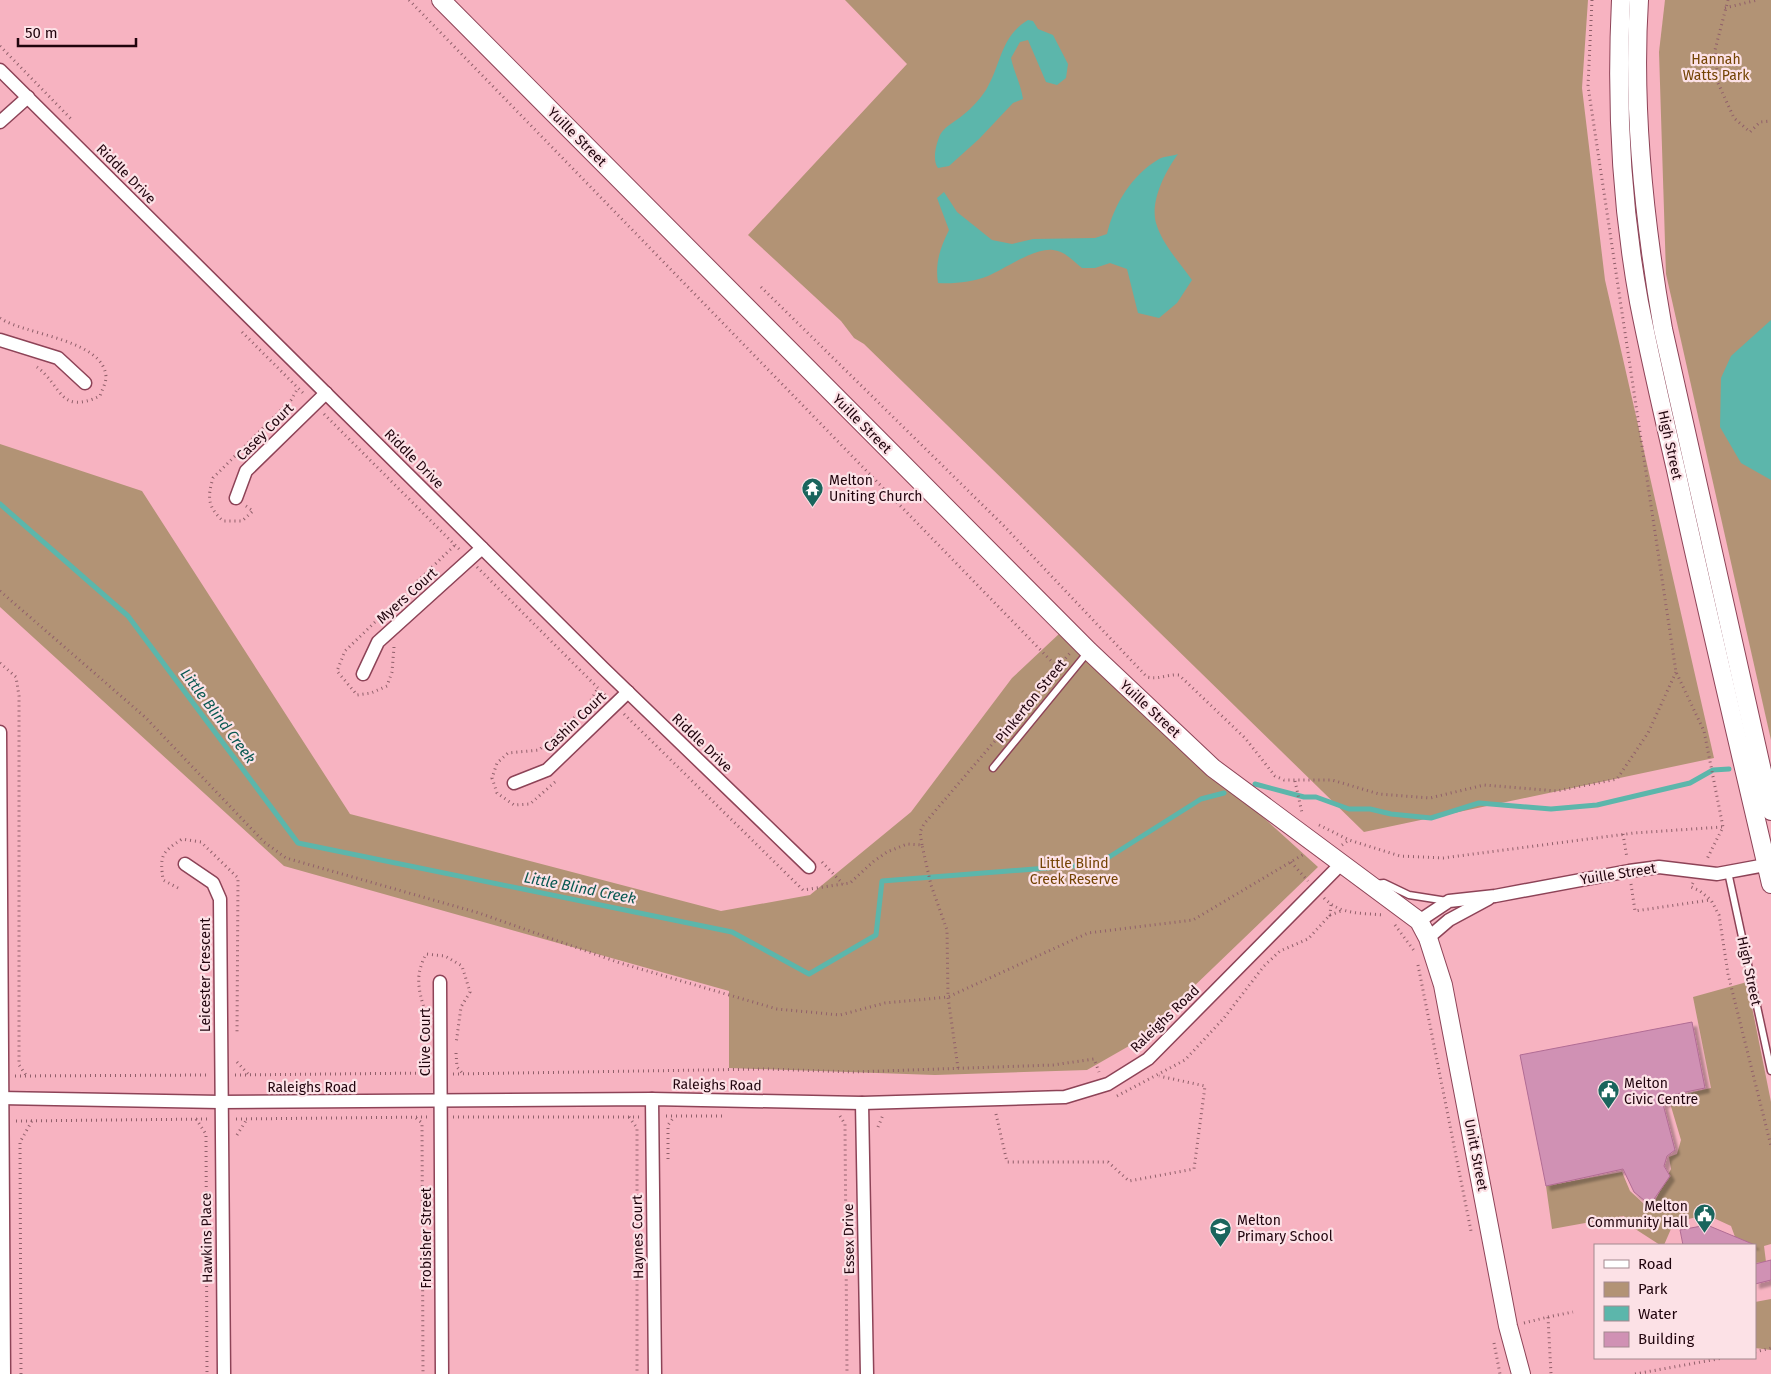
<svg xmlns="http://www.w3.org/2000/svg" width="1771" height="1374" viewBox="0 0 1771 1374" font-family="'Fira Sans',sans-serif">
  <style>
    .green { fill: #b29375 }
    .water { fill: #5cb6ab }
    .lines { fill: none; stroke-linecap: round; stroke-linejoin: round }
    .stream { stroke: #5cb6ab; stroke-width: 5 }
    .building { fill: #d091b4; stroke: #b16c94; filter: url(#shadow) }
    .lane-casing { stroke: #8d4357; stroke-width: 9 }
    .street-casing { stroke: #8d4357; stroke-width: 15 }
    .secondary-casing { stroke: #8d4357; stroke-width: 20 }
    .path { stroke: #905f6a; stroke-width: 3; stroke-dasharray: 1 4; stroke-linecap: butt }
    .lane { stroke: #fff; stroke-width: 6 }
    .street { stroke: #fff; stroke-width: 12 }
    .secondary { stroke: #fff; stroke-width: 18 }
    .labels { text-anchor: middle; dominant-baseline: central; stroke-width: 4.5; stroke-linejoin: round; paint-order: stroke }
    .park-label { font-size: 14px; fill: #734303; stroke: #fce1e6 }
    .street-label { font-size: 14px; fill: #20040d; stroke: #fce1e6 }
    .poi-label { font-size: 14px; fill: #20040d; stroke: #fce1e6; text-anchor: start }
    .water-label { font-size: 15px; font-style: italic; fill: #095952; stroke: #fce1e6 }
  </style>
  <defs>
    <filter id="shadow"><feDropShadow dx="4.5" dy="4.5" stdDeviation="1" flood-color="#0004"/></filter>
  </defs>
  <rect width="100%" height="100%" fill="#f7b3c1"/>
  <g class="green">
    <path d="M845,0H1588L1582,88L1605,280L1714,758L1364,832L864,344L854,338L841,321L748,235L907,64Z"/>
    <path d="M1665,0H1771V740L1666,274L1659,52Z"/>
    <path d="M0,444L142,491L350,814L721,911L810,895L911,812L1012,678L1060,633L1318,867L1136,1042L1087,1070L935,1075L729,1068V991L284,866L0,607Z"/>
    <path d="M1747,982L1771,1102V1244L1764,1246L1766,1262L1755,1263V1245H1738L1731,1226L1707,1215L1674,1222L1664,1245H1660L1626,1223L1624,1216L1552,1229L1546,1186L1622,1172L1630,1191L1644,1204L1654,1203L1671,1169L1669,1157L1677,1154L1681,1140L1670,1103L1681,1095L1711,1088L1693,997Z"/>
    <path d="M1771,1299V1350L1755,1348V1302Z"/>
  </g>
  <g class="water">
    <path d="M1028,20L1033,21L1038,29L1053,35L1068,64L1066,78L1057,85L1046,82L1028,40L1020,42L1011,58C1014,72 1021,85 1023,99L1013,103L979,139L949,166L938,168C932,160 936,144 940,135C945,126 955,122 963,115C972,108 980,99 986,90C1002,63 1000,37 1028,20Z"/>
    <path d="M1178,154C1165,172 1150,201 1156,223C1162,244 1180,263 1192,280L1177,303L1159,318L1138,313L1127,269L1110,263L1095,268H1082C1073,261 1065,251 1053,250C1033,248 1005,269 988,276C973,282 954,284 938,283C935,263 940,248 949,230L937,198L944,192L957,212L992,240L1012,244L1033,239L1095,238L1107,234C1114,204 1132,175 1159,159C1164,156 1173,156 1178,154Z"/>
    <path d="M1771,320V480L1741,463L1720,427L1721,378L1731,356Z"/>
  </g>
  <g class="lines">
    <g class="stream">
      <path d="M0,504L128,616L298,843L732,932L809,974L876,935L882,881L1098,864L1201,799L1224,793"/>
      <path d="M1255,784L1304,797H1316L1349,809H1370L1391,814L1431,818L1479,803L1551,809L1597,805L1690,783L1713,770L1729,769"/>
    </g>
  </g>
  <g class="building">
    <path d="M1692,1022L1705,1088L1676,1094L1663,1104L1675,1150L1667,1156L1664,1166L1670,1176L1650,1205L1634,1192L1623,1169L1546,1186L1520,1055Z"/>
    <path d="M1707,1225L1755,1245H1683L1680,1230Z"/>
    <path d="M1771,1260V1280L1755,1284V1264Z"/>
  </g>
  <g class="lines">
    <defs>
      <g id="lane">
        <path d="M993,768L1088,652"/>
        <path d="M1728,872L1771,1071"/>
        <path d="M1375,884L1384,883L1409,895L1447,901"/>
      </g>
      <g id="street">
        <path d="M0,70L603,668L809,867"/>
        <path d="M0,122L28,97"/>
        <path d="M0,340L58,358L85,383"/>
        <path d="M236,498L246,471L326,393"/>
        <path d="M363,674L378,642L482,548"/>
        <path d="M0,732L4,1374"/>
        <path d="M514,783L547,770L628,692"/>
        <path d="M185,864L213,883L220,899L224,1374"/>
        <path d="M1419,921L1449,901L1495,896L1629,871L1659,867L1717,874L1771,864"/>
        <path d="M1428,938L1449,920L1488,899"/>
        <path d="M440,982L442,1374"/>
        <path d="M0,1098L220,1102L652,1099L862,1103L1065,1097L1108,1084L1148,1059L1343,862"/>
        <path d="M652,1099L655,1374"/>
        <path d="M862,1103L867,1374"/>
      </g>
      <g id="secondary">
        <path d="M441,0L1089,651L1213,768L1419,921L1428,938L1443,985L1508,1326L1521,1374"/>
        <path d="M1621,0C1616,101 1621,203 1639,302C1650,358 1663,414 1676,470C1706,608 1739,746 1771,884"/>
        <path d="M1639,0C1632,110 1644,221 1663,329L1771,811"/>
      </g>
    </defs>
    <use href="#lane" class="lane-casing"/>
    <use href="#street" class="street-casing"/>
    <use href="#secondary" class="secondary-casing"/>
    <g class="path">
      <path d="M409,0L1058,668"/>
      <path d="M1592,0L1588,86L1676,672L1704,731L1723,827L1706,861"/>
      <path d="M1728,0L1715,50L1718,83L1734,118L1750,132L1760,122L1771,121"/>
      <path d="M1725,8L1757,0"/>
      <path d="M0,46L73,121"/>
      <path d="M761,287L1004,526L1147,677C1159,680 1167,674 1179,675L1245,738L1275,776L1284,780H1332L1379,794L1430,798L1484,785L1557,791L1617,779L1648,733L1676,672"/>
      <path d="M0,318C24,335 104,339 106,377C106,383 102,390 100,396C59,415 63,387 37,367"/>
      <path d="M242,332L305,395"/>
      <path d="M324,414L461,551"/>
      <path d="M246,506L253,511L242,521H223C208,507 207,498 213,478L291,400L298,388"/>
      <path d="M477,567L606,696"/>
      <path d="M0,591L145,717L264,842L286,858L479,913L620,963L777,1009L840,1015L885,1003L948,997L1088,933L1193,920L1304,854"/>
      <path d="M394,647L392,672L387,686L371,693L357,695L337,671L345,651L455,545"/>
      <path d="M0,663L16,677L19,696V1065L26,1075"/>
      <path d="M624,714L803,890L850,883L874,861L887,852L907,844L922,845L931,885L947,930L948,997L958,1068"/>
      <path d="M1295,781L1302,813"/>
      <path d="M555,782L530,804L514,805L497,793L492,778L497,763L508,753L539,750L588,705L598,688"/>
      <path d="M1319,825L1349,840L1400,856L1443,858L1634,833L1722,827"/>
      <path d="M1623,834L1627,858"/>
      <path d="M922,845L920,832L924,824L1070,653"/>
      <path d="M1342,845L1349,840"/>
      <path d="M822,862L843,884"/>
      <path d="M1291,862L1308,881"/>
      <path d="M1693,883L1691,887L1700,891L1711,900L1719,915L1728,974L1771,1146"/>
      <path d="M1631,884L1635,911L1710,900"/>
      <path d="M178,888L163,880C160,855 161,853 182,839L201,842L238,878L237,1033"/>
      <path d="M1324,898C1340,915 1362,913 1384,915"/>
      <path d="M1331,905L1330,915L1341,911"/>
      <path d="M1395,925L1415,952"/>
      <path d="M1418,965L1471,1231"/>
      <path d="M425,1011C418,989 415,975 426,954L445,956L462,966L470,992L461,1007L456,1044"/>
      <path d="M456,1053L457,1067L463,1074"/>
      <path d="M237,1062L249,1075"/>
      <path d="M453,1074L766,1069L853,1072L1053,1065L1094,1059L1099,1072"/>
      <path d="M235,1075L429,1073"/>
      <path d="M15,1076L209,1075"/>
      <path d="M1117,1096L1185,1060L1224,1018L1264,966L1280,951L1308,939L1330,915"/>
      <path d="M996,1114L1007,1162H1108L1129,1181L1194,1169L1205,1086L1159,1076"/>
      <path d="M666,1116H722"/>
      <path d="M840,1116L845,1124L847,1374"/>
      <path d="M453,1117H639"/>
      <path d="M629,1117L637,1128V1374"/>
      <path d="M416,1118L422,1123L423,1374"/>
      <path d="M196,1119L206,1134L207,1374"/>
      <path d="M236,1119L429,1117"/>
      <path d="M16,1121L209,1119"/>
      <path d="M878,1127L883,1115"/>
      <path d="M237,1135L247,1119"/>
      <path d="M668,1159V1125L674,1117"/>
      <path d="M1548,1317L1573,1312"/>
      <path d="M1524,1323L1548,1317L1551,1374"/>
      <path d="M1494,1343L1500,1374"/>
      <path d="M1755,1352L1771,1348"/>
      <path d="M21,1374L20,1142L32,1121"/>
      <path d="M1635,1374L1723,1358"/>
    </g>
    <use href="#lane" class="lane"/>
    <use href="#street" class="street"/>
    <use href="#secondary" class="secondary"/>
  </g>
  <defs>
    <symbol id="temple-pin" viewBox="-11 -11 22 30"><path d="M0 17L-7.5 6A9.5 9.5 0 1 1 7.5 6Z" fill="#1a655d" stroke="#fce1e6"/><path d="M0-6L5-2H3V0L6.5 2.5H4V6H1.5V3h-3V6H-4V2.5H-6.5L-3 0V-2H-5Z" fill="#fff"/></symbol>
    <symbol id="civic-pin" viewBox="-11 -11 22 30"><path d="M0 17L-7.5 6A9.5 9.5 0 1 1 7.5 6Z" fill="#1a655d" stroke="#fce1e6"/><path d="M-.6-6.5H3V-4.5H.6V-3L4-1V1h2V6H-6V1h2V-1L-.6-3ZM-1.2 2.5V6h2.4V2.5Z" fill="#fff"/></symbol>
    <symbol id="school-pin" viewBox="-11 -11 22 30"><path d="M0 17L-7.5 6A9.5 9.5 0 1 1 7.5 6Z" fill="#1a655d" stroke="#fce1e6"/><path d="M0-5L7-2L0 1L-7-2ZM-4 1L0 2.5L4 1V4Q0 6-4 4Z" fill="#fff"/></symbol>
  </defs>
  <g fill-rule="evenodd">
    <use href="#temple-pin" x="800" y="476" width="25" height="34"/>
    <use href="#civic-pin" x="1596" y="1078" width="25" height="34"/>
    <use href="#civic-pin" x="1692" y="1202" width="25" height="34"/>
    <use href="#school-pin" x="1208" y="1216" width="25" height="34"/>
  </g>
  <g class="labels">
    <g class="park-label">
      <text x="1716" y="59">Hannah<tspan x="1716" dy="16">Watts Park</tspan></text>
      <text x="1074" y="863">Little Blind<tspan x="1074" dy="16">Creek Reserve</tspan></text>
    </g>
    <g class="street-label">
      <text transform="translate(577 137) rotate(45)">Yuille Street</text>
      <text transform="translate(126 174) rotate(45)">Riddle Drive</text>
      <text transform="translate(862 424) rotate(45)">Yuille Street</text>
      <text transform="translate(265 432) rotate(-45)">Casey Court</text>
      <text transform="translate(1670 445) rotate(78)">High Street</text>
      <text transform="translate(414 459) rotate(45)">Riddle Drive</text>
      <text transform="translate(407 596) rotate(-42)">Myers Court</text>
      <text transform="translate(1031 701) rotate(-51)">Pinkerton Street</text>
      <text transform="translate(1150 709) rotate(43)">Yuille Street</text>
      <text transform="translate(575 722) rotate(-44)">Cashin Court</text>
      <text transform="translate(702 743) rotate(44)">Riddle Drive</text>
      <text transform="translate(1618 874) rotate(-9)">Yuille Street</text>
      <text transform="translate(1749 971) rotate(78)">High Street</text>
      <text transform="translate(205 975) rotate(-90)">Leicester Crescent</text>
      <text transform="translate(1165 1019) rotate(-44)">Raleighs Road</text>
      <text transform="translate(425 1042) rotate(-90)">Clive Court</text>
      <text transform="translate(717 1085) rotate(1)">Raleighs Road</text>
      <text x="312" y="1087">Raleighs Road</text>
      <text transform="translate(1476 1155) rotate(79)">Unitt Street</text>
      <text transform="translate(638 1237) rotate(-91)">Haynes Court</text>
      <text transform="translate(207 1238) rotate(-91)">Hawkins Place</text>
      <text transform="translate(426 1238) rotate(-90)">Frobisher Street</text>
      <text transform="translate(849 1239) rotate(-91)">Essex Drive</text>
    </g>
    <g class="poi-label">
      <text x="829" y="480">Melton<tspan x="829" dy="16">Uniting Church</tspan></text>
      <text x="1624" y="1083">Melton<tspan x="1624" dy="16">Civic Centre</tspan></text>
      <text x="1688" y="1206" text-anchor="end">Melton<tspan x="1688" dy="16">Community Hall</tspan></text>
      <text x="1237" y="1220">Melton<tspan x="1237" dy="16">Primary School</tspan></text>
    </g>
    <g class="water-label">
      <text transform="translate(218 716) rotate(53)">Little Blind Creek</text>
      <text transform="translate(580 888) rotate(11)">Little Blind Creek</text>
    </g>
  </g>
  <rect x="1594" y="1244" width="162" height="115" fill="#fce1e6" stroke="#a4898f"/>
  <rect x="1604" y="1260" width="25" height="8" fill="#ffffff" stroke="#a4898f"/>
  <text x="1638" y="1269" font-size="15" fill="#20040d">Road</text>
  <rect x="1604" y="1282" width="25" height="15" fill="#b29375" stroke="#a4898f"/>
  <text x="1638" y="1294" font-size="15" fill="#20040d">Park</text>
  <rect x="1604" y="1306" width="25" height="15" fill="#5cb6ab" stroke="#a4898f"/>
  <text x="1638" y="1319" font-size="15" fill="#20040d">Water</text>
  <rect x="1604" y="1332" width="25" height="15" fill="#d091b4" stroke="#a4898f"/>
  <text x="1638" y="1344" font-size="15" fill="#20040d">Building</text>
  <path d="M18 38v8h118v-8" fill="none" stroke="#20040d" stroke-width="2.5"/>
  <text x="25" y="38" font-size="15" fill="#20040d" stroke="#fce1e6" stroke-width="4" paint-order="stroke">50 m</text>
</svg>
